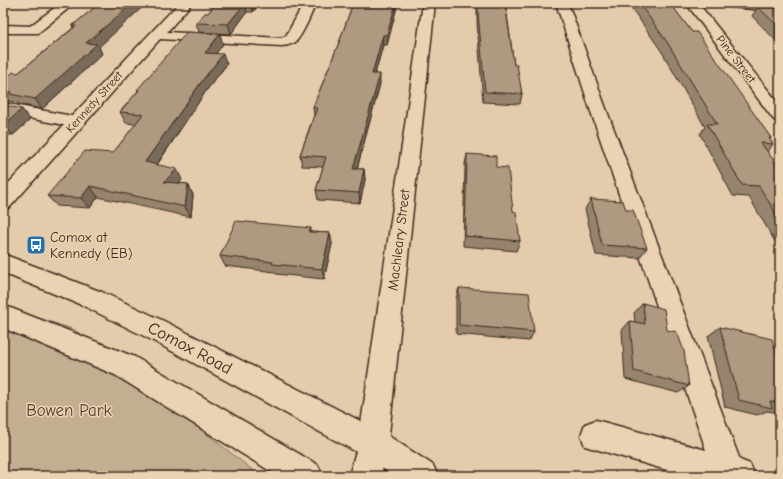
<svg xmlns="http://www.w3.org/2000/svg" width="783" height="479" viewBox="0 0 783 479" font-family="'Comic Neue',sans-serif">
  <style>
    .green { fill: #c4ae92; stroke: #806c58 }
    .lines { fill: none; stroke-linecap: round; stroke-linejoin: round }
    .minor-casing { stroke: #3b2a1e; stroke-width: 3 }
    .major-casing { stroke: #3b2a1e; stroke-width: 3 }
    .minor { fill: #ead2b2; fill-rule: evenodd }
    .major { fill: #ead2b2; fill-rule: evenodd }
    .wall { fill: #96846e; stroke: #3b2a1e }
    .shaded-wall { fill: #7a6b5a; stroke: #3b2a1e }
    .building { fill: #af9980; stroke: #3b2a1e }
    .labels { text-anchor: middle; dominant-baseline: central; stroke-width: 3; stroke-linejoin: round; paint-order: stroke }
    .far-street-label { font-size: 12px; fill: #3b2a1e; stroke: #ead2b2 }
    .poi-label { font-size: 14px; fill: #3b2a1e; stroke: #ead2b2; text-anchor: start }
    .street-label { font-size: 14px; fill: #3b2a1e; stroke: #ead2b2 }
    .near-street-label { font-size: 17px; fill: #3b2a1e; stroke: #ead2b2 }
    .near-park-label { font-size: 17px; fill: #503e2f; stroke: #ead2b2 }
  </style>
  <rect width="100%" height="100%" fill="#e3cbac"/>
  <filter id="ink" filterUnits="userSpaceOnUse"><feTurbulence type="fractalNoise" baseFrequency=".025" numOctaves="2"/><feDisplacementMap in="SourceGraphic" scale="8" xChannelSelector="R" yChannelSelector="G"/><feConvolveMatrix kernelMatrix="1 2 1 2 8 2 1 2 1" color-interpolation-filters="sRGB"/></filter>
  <g filter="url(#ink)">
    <path class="green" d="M3,306L75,330L260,476H3Z"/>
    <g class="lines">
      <defs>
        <g id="minor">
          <path d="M61,3H75L38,33H3V25L30,26Z"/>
          <path d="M179,3H192L167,32L281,38L286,36L304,3H316C312,12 302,38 294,43C290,45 285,46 281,46L160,39L10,207L3,209V189L64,125L3,113V103L72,116Z"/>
          <path d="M423,3H435L388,444L381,476H349L358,444Z"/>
          <path d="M556,3H568L605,106L740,460L750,464L755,476H687L585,446L581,435L585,424L596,420L706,450L589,106Z"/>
          <path d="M686,3H698L780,105V121L774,120Z"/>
          <path d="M726,3L780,4V12L732,7L728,6Z"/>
        </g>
        <g id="major">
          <path d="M3,254L102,292L164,321L384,433L433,465L438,476H394L362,455L146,337L84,306L3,273Z"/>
          <path d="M3,305L135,357L318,465L323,476H278L115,375L3,328Z"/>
        </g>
      </defs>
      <use href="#minor" class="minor-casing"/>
      <use href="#major" class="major-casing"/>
      <use href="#minor" class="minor"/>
      <use href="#major" class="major"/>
    </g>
    <g class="wall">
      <path d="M100,3L99,47L102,54L42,109L18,104L16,102L3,101V81L18,73L73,28L72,26Z"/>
      <path d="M217,3H260L253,12H247L231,34L199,32L196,23L208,13Z"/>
      <path d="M353,3H398L387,45H383L375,74L380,84L357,169H364L365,180L360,203L318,200L316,190L323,167L302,166L300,155L314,115L313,107L340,40Z"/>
      <path d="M475,3H507L506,7L514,65L522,94L520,104L483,102L477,22V5H475Z"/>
      <path d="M628,3H670L771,138L770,140L773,144L767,152L780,169V246L777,245L749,197L733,196L700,134L705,127L662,52Z"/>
      <path d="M758,7L780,8V45L752,16Z"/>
      <path d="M223,44L216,53L227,64L206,91L157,165L182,180L179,183L188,184L193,195L191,217L98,197L90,208L57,206L47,196L113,153L136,124L126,123L120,112L138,91L137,90Z"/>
      <path d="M3,105L30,120L13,135H3Z"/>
      <path d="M467,154L496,167L513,211L520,241L516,251L463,246L465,164Z"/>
      <path d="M591,199L626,210L647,248L639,258L596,255L585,209Z"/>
      <path d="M311,228V232L330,233L332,244L324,279L276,274L275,272L225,266L220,256Z"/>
      <path d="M459,288L534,332L529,341L456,334V298Z"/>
      <path d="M643,303L667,330L689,386L678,393L625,379L622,330L630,321L635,322L634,313Z"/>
      <path d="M720,327L780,362V413L767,411L757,415L725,407L708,336Z"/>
    </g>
    <g class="shaded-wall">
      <path d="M133,3H147L99,47L102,54L42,109L35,99L86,43Z"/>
      <path d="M245,3L247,12L231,34L228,24Z"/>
      <path d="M251,3H260L253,12Z"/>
      <path d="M396,3H398L387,45V35Z"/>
      <path d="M220,34L223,44L209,63L205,53Z"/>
      <path d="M383,35V45L372,84V74Z"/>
      <path d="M223,54L227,64L206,91L151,173L145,162L202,81Z"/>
      <path d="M380,74V84L354,179L353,169Z"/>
      <path d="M22,109L30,120L13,135L4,125Z"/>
      <path d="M177,169L182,180L170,193L164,182Z"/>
      <path d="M364,169L365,180L360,203L359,193Z"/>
      <path d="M188,184L193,195L191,217L185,207Z"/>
      <path d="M90,186L98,197L90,208L81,198Z"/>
      <path d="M330,233L332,244L324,279L322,269Z"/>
    </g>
    <g class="building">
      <path d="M100,3H133L86,43L97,44L35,99L10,94L12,92L3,91V81L13,72L18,73L76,26H72Z"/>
      <path d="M217,3H245L228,24L196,23L205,13H208Z"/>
      <path d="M353,3H396L387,35H383L372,74H380L353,169H364L359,193L316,190L326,157L300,155L317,108L313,107L340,40Z"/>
      <path d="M478,3H505L514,65H517L522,94L485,92L478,13Z"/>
      <path d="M639,3H670L692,32H697L771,138H769L773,144L761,143L780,169V220L759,186L742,185L707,124H717L667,42Z"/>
      <path d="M758,7L780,8V28Z"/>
      <path d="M187,32L220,34L205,53L223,54L202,81L145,162L177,169L164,182L188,184L185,207L90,186L81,198L47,196L85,151L113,153L143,114L120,112L139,90H137Z"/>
      <path d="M3,105L22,109L4,125L3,124Z"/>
      <path d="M467,154L496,156V167L508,168L513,211L516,212L520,241L465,236Z"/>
      <path d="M591,199L623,201L626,210H633L647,248L602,245Z"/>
      <path d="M236,221L311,228L309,232L330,233L322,269L272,264L273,262L220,256Z"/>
      <path d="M459,288L529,293L534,332L459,325Z"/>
      <path d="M643,303L664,309L667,330L677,332L684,351L689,386L634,371L630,321L645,324Z"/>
      <path d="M720,327L772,339L779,362H780V403L770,401L772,408L739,400Z"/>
    </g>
  </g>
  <defs>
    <symbol id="bus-square" viewBox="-11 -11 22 22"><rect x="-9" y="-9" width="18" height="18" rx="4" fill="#1f6fb2" stroke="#ead2b2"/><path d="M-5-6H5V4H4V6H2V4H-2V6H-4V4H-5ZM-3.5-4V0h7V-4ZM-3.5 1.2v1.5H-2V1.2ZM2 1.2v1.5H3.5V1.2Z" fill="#fff"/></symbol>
  </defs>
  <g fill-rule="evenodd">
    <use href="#bus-square" x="25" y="234" width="22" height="22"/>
  </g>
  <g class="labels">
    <g class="far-street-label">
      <text transform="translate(736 59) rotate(52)">Pine Street</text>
      <text transform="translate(94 102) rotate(-48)">Kennedy Street</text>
    </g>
    <g class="poi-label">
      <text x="50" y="237">Comox at<tspan x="50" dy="16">Kennedy (EB)</tspan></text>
    </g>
    <g class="street-label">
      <text transform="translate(399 240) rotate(-83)">Machleary Street</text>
    </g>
    <g class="near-street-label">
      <text transform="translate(190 348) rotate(28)">Comox Road</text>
    </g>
    <g class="near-park-label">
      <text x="69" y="410">Bowen Park</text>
    </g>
  </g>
  <rect width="783" height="479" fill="none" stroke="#ead2b2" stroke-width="16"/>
  <rect x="8" y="8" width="767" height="463" fill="none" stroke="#3b2a1e" stroke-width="1.5" filter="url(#ink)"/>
</svg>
